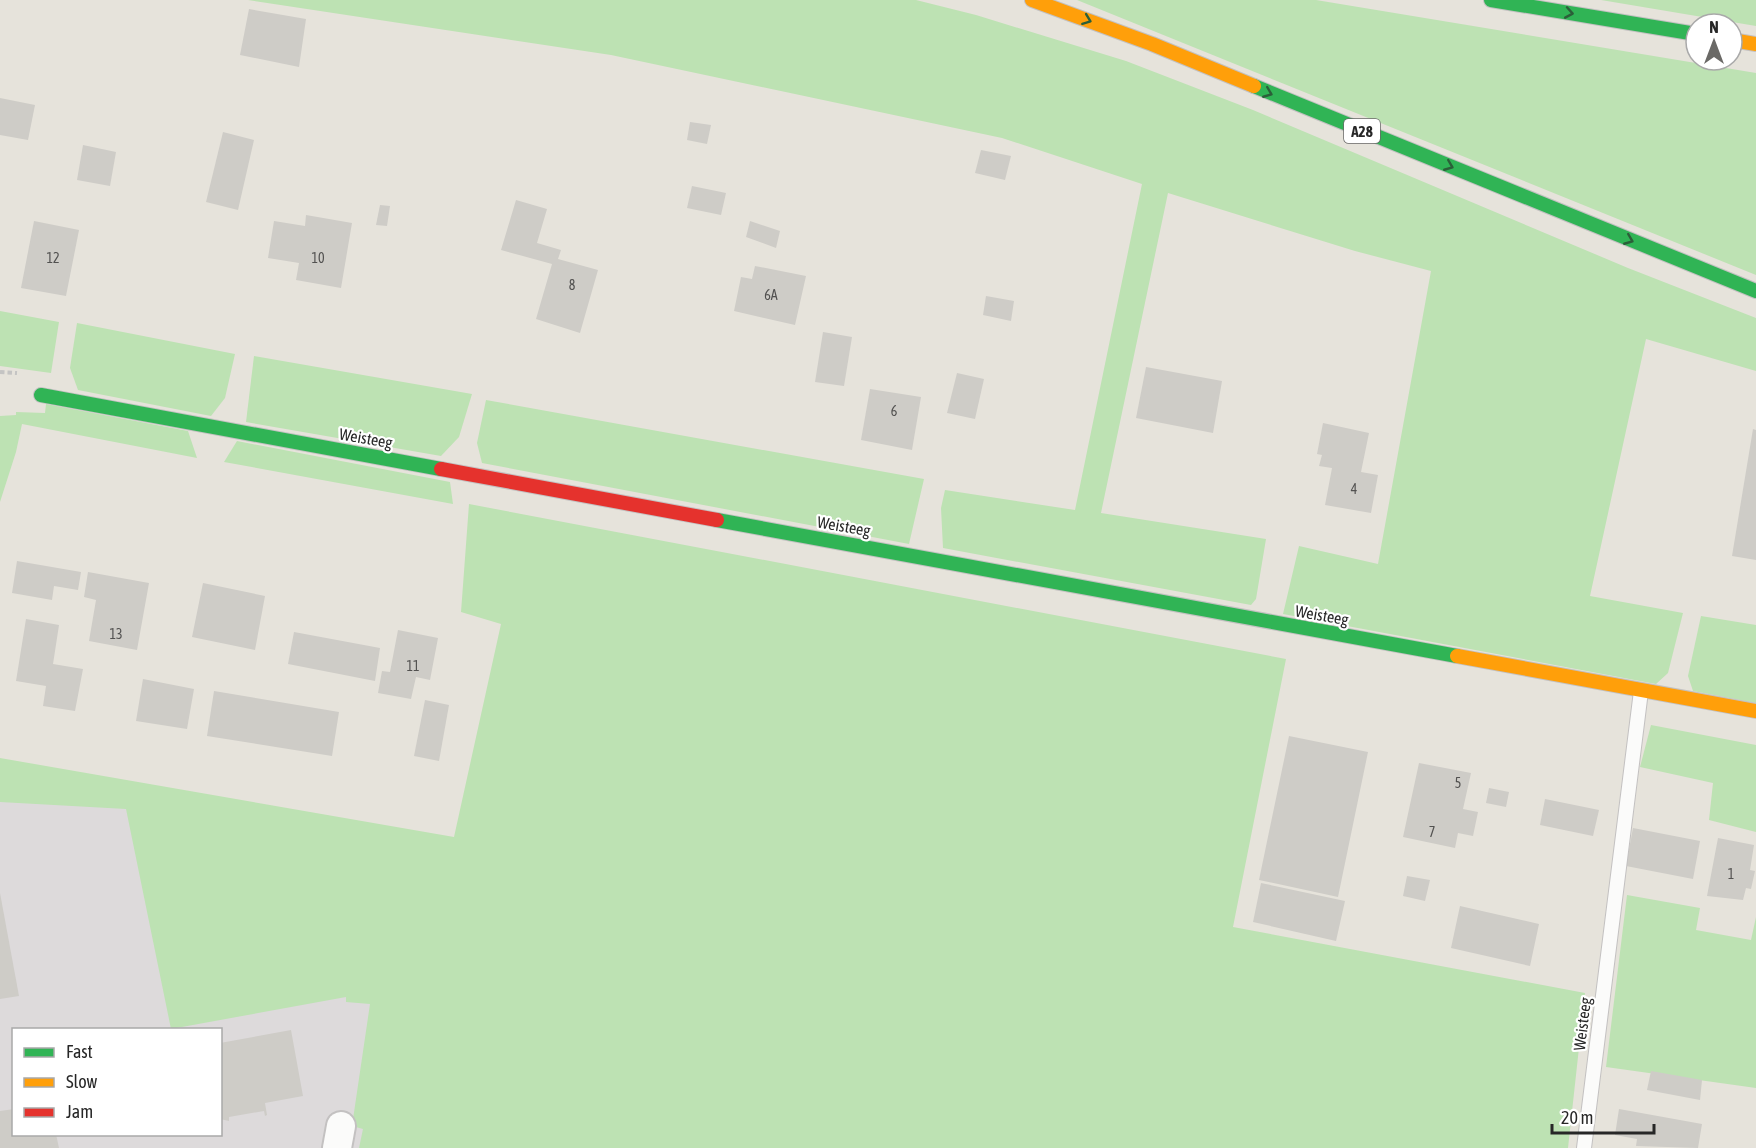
<svg xmlns="http://www.w3.org/2000/svg" width="1756" height="1148" viewBox="0 0 1756 1148" font-family="'Asap Condensed',sans-serif">
  <style>
    .industrial { fill: #dddadb; fill-rule: evenodd }
    .green { fill: #bde2b3 }
    .building { fill: #ceccc7 }
    .lines { fill: none; stroke-linecap: round; stroke-linejoin: round }
    .lane-casing { stroke: #c3c1c1; stroke-width: 16 }
    .street-casing { stroke: #c3c1c1; stroke-width: 32 }
    .fast-casing { stroke: #c3c1c1; stroke-width: 16 }
    .slow-casing { stroke: #c3c1c1; stroke-width: 16 }
    .jam-casing { stroke: #c3c1c1; stroke-width: 16 }
    .path { stroke: #c4c4c3; stroke-width: 4; stroke-dasharray: 4.5 3; stroke-linecap: butt }
    .lane { stroke: #fbfbfa; stroke-width: 14 }
    .street { stroke: #fbfbfa; stroke-width: 28 }
    .fast { stroke: #30b455; stroke-width: 14 }
    .slow { stroke: #ff9f0a; stroke-width: 14 }
    .jam { stroke: #e5322d; stroke-width: 14 }
    .oneway { stroke: #2b5f39 }
    .labels { text-anchor: middle; dominant-baseline: central; stroke-width: 4.5; stroke-linejoin: round; paint-order: stroke }
    .number-label { font-size: 14px; fill: #525150 }
    .shield { fill: #fff; stroke: #686868; stroke-width: 1.5 }
    .shield-label { font-size: 15px; font-weight: bold; fill: #272727 }
    .street-label { font-size: 16px; fill: #272727; stroke: #fff }
  </style>
  <rect width="100%" height="100%" fill="#e6e3db"/>
  <path class="industrial" d="M0,779L447,846L394,1148H0ZM14,1030H220V1134H14Z"/>
  <g class="green">
    <path d="M248,0H916L976,15L1126,61L1253,110L1628,268L1756,318V371L1646,339L1590,596L1683,613L1668,673L1656,684L1283,614L1299,546L1378,564L1431,271L1355,251L1168,193L1101,513L1266,539L1256,599L1251,605L943,548L941,508L945,490L1075,510L1142,184L1002,138L611,55Z"/>
    <path d="M1077,0H1316L1756,73V275Z"/>
    <path d="M1601,0H1756V26Z"/>
    <path d="M0,311L59,322L51,373L0,366Z"/>
    <path d="M77,323L235,354L225,398L211,416L78,390L70,368Z"/>
    <path d="M254,356L472,394L459,437L441,456L246,422Z"/>
    <path d="M486,400L924,479L909,544L482,463L477,443Z"/>
    <path d="M46,404L188,431L197,458L22,424L16,452L0,502V416L16,415V412L45,413Z"/>
    <path d="M237,441L450,482L453,504L224,462Z"/>
    <path d="M469,504L1286,659L1233,927L1585,993L1568,1148H359L363,1129L352,1126L370,1004L346,1002V997L171,1029L126,809L0,802V758L454,837L501,624L461,612Z"/>
    <path d="M1701,616L1756,625V703L1693,691L1688,676Z"/>
    <path d="M1651,725L1756,745V832L1709,820L1713,783L1640,767Z"/>
    <path d="M1627,895L1700,908L1696,930L1751,940L1756,917V1088L1606,1067Z"/>
  </g>
  <g class="building">
    <path d="M249,9L306,19L299,67L240,55Z"/>
    <path d="M0,98L35,105L28,140L0,135Z"/>
    <path d="M690,122L711,125L707,144L687,140Z"/>
    <path d="M223,132L254,140L238,210L206,202Z"/>
    <path d="M83,145L116,152L110,186L77,180Z"/>
    <path d="M981,150L1011,156L1005,180L975,173Z"/>
    <path d="M692,186L726,193L721,215L687,208Z"/>
    <path d="M516,200L547,209L537,243L561,250L558,259L598,270L580,333L536,319L552,264L501,250Z"/>
    <path d="M380,205L390,206L387,226L376,225Z"/>
    <path d="M306,215L352,223L341,288L296,280L299,263L268,258L274,221L305,226Z"/>
    <path d="M34,221L79,230L66,296L21,288Z"/>
    <path d="M750,221L780,231L776,248L746,237Z"/>
    <path d="M755,266L806,276L795,325L734,311L741,277L752,279Z"/>
    <path d="M986,296L1014,301L1011,321L983,315Z"/>
    <path d="M823,332L852,337L844,386L815,382Z"/>
    <path d="M1146,367L1222,381L1213,433L1136,418Z"/>
    <path d="M957,373L984,379L975,419L947,413Z"/>
    <path d="M870,389L921,397L912,450L861,440Z"/>
    <path d="M1323,423L1369,433L1361,472L1378,475L1371,513L1325,505L1332,468L1319,466L1322,455L1317,454Z"/>
    <path d="M1753,429L1756,430V560L1732,556Z"/>
    <path d="M17,561L81,572L78,590L54,586L52,600L12,593Z"/>
    <path d="M88,572L149,583L137,650L89,641L96,600L84,597Z"/>
    <path d="M203,583L265,596L255,650L192,637Z"/>
    <path d="M26,619L59,625L53,664L83,669L75,711L43,706L46,686L16,681Z"/>
    <path d="M398,630L438,638L430,680L416,677L411,699L378,693L382,671L390,672Z"/>
    <path d="M294,632L380,648L375,681L288,664Z"/>
    <path d="M143,679L194,689L187,729L136,721Z"/>
    <path d="M214,691L339,712L332,756L207,736Z"/>
    <path d="M425,700L449,705L439,761L414,756Z"/>
    <path d="M1289,736L1368,752L1338,897L1259,880Z"/>
    <path d="M1419,763L1471,773L1463,809L1478,812L1473,836L1458,833L1455,848L1403,837Z"/>
    <path d="M1489,788L1509,792L1506,807L1486,803Z"/>
    <path d="M1545,799L1599,810L1593,836L1540,825Z"/>
    <path d="M1633,828L1700,841L1693,879L1626,866Z"/>
    <path d="M1718,838L1754,845L1750,870L1755,871L1751,889L1746,888L1743,900L1707,896Z"/>
    <path d="M1407,876L1430,880L1425,901L1403,896Z"/>
    <path d="M1261,883L1345,901L1336,941L1253,922Z"/>
    <path d="M0,893L19,996L0,999Z"/>
    <path d="M1460,906L1539,924L1530,966L1451,948Z"/>
    <path d="M291,1030L303,1096L265,1103L267,1115L265,1116L264,1111L229,1117V1121L220,1119V1043Z"/>
    <path d="M1651,1071L1702,1080L1700,1100L1647,1090Z"/>
    <path d="M14,1109V1134H56L59,1148H0V1111Z"/>
    <path d="M1619,1109L1702,1124L1698,1148L1636,1146L1637,1139L1615,1135Z"/>
  </g>
  <g class="lines">
    <defs>
      <path id="lane" d="M1584,1148L1641,691"/>
      <path id="street" d="M337,1148L341,1126"/>
      <g id="fast">
        <path d="M1491,0L1696,34"/>
        <path d="M1254,86L1756,291"/>
        <path d="M41,395L441,469"/>
        <path d="M717,520L1457,656"/>
      </g>
      <g id="slow">
        <path d="M1032,0L1152,44L1254,86"/>
        <path d="M1732,40L1756,44"/>
        <path d="M1457,656L1756,711"/>
      </g>
      <path id="jam" d="M441,469L717,520"/>
    </defs>
    <use href="#lane" class="lane-casing"/>
    <use href="#street" class="street-casing"/>
    <use href="#fast" class="fast-casing"/>
    <use href="#slow" class="slow-casing"/>
    <use href="#jam" class="jam-casing"/>
    <path class="path" d="M0,372L17,373"/>
    <use href="#lane" class="lane"/>
    <use href="#street" class="street"/>
    <use href="#fast" class="fast"/>
    <use href="#slow" class="slow"/>
    <use href="#jam" class="jam"/>
  </g>
  <defs><path id="oneway-chevron" d="M-2-3.5L2.5 0L-2 3.5" fill="none" stroke-width="1.6" stroke-linecap="round" stroke-linejoin="round" transform="scale(1.5)"/></defs>
  <g class="oneway">
    <use href="#oneway-chevron" transform="translate(1569 13) rotate(10)"/>
    <use href="#oneway-chevron" transform="translate(1087 20) rotate(21)"/>
    <use href="#oneway-chevron" transform="translate(1268 93) rotate(22)"/>
    <use href="#oneway-chevron" transform="translate(1449 166) rotate(22)"/>
    <use href="#oneway-chevron" transform="translate(1629 240) rotate(22)"/>
  </g>
  <g class="labels">
    <g class="number-label">
      <text x="53" y="258">12</text>
      <text x="318" y="258">10</text>
      <text x="572" y="285">8</text>
      <text x="771" y="295">6A</text>
      <text x="894" y="411">6</text>
      <text x="1354" y="489">4</text>
      <text x="116" y="634">13</text>
      <text x="413" y="666">11</text>
      <text x="1458" y="783">5</text>
      <text x="1432" y="832">7</text>
      <text x="1731" y="874">1</text>
    </g>
    <rect class="shield" x="1344" y="119" width="36" height="24" rx="4.5"/>
    <g class="shield-label">
      <text x="1362" y="131">A28</text>
    </g>
    <g class="street-label">
      <text transform="translate(366 438) rotate(10)">Weisteeg</text>
      <text transform="translate(844 526) rotate(10)">Weisteeg</text>
      <text transform="translate(1322 615) rotate(10)">Weisteeg</text>
      <text transform="translate(1582 1024) rotate(-83)">Weisteeg</text>
    </g>
  </g>
  <rect x="12" y="1028" width="210" height="108" fill="#ffffff" stroke="#a9a9a9" stroke-width="1.5"/>
  <rect x="24" y="1048" width="30" height="9" fill="#30b455" stroke="#a9a9a9" stroke-width="1.5"/>
  <text x="66" y="1058" font-size="18" fill="#272727">Fast</text>
  <rect x="24" y="1078" width="30" height="9" fill="#ff9f0a" stroke="#a9a9a9" stroke-width="1.5"/>
  <text x="66" y="1088" font-size="18" fill="#272727">Slow</text>
  <rect x="24" y="1108" width="30" height="9" fill="#e5322d" stroke="#a9a9a9" stroke-width="1.5"/>
  <text x="66" y="1118" font-size="18" fill="#272727">Jam</text>
  <g transform="translate(1714 42)"><circle r="28" fill="#ffffff" stroke="#a9a9a9" stroke-width="1.5"/>
  <path d="M0-4.5L10 22L0 15L-10 22Z" fill="#6a6966"/>
  <text y="-9" font-size="16" font-weight="bold" text-anchor="middle" fill="#272727">N</text>
  </g>
  <path d="M1552 1124v9h102v-9" fill="none" stroke="#272727" stroke-width="3"/>
  <text x="1561" y="1124" font-size="18" fill="#272727" stroke="#ffffff" stroke-width="4.5" paint-order="stroke">20 m</text>
</svg>
